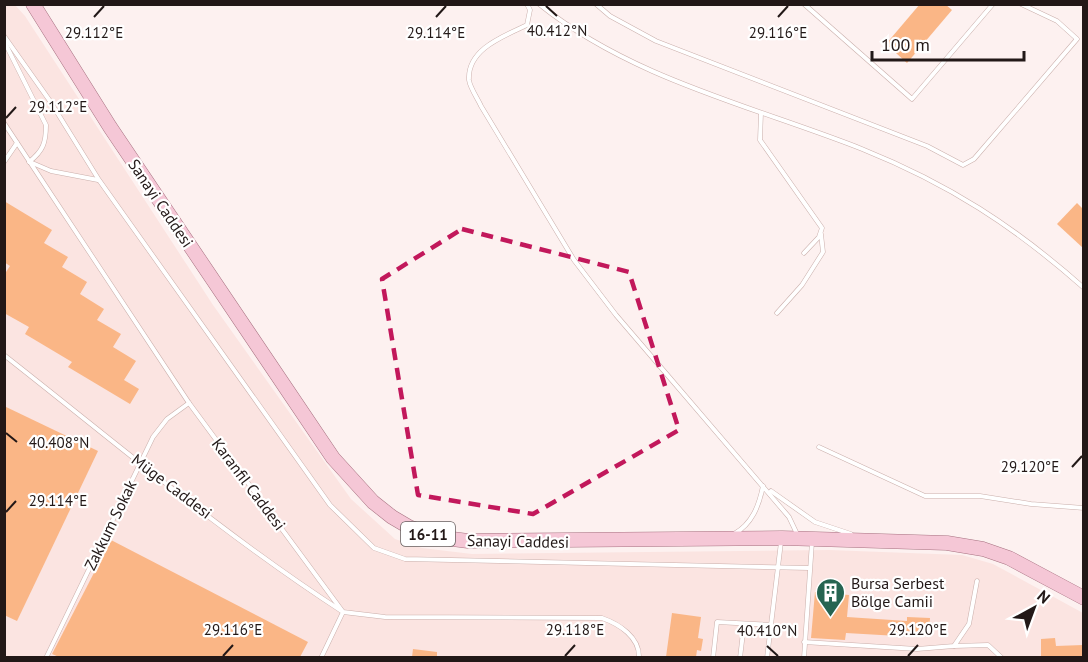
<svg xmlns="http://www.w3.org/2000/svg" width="1088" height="662" viewBox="0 0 1088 662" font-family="'PT Sans',sans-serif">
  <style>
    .built { fill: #fbe4e1 }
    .building { fill: #fab686 }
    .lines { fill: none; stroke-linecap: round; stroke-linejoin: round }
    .service-casing { stroke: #caafab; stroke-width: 5 }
    .primary-casing { stroke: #a77281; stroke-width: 15 }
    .service { stroke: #fff; stroke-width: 4 }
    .primary { stroke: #f5c7d6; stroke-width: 14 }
    .marked { fill: none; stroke: #c2185b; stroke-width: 4.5; stroke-dasharray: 12 8; stroke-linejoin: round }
    .ticks { fill: none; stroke: #221817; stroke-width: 2 }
    .labels { text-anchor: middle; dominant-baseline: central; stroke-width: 4.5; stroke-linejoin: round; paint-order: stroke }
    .shield { fill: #fff; stroke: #645d5d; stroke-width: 1.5 }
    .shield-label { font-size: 15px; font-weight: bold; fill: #221817 }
    .street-label { font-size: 16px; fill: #221817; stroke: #fff }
    .poi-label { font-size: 16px; fill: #221817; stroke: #fff; text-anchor: start }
    .ticks-label { font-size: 15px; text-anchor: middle; fill: #221817; stroke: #fff; stroke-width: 4.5; stroke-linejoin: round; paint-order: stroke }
  </style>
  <rect width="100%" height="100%" fill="#fdf1f0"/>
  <path class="built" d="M4,5H15L25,16L213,305L351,499L395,539L422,548L472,554L829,550L962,555L993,564L1083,613V657H5Z"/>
  <g class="building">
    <path d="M920,4H945L952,10L907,63L886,44Z"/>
    <path d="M4,201L52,230L44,243L68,257L62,267L87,282L80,294L104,309L97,320L121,334L113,347L136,361L124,380L139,389L130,404L68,367L72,362L25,334L29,327L4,313V275L10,266L4,262Z"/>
    <path d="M1077,203L1083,209V248L1057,224Z"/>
    <path d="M4,406L98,451L17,621L4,615Z"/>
    <path d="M111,540L308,642L300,657H59L52,654Z"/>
    <path d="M815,592L849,595L847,617L907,621V617L930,618L929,632L898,631V636L846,633L845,640L811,638Z"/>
    <path d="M672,613L701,617L698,638L703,639L701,651L697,650L696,657H666Z"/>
    <path d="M1055,638L1056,646L1083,645V657H1041V639Z"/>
    <path d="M413,649L437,652V657H412Z"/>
  </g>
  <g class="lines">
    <defs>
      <g id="service">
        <path d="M527,4L530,10L527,25C504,36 467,49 469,80C470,88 478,99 481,106L574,260L616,315L789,517L798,536"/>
        <path d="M539,4C632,79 753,106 862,149C949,184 1014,226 1084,288"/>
        <path d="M596,4L610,16L656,41L927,146L963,165L974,159L1077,39L1057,21L1021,4"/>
        <path d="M804,4L912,99L993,4"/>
        <path d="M4,36L50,101L99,180L330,505L374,548L405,559L809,568"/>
        <path d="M4,41L46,125C46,143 43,151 29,162"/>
        <path d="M761,113L760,140L822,228L819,237L804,253"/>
        <path d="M4,123L189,403L343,612L385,617L602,618C619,624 640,637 639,658"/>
        <path d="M4,162L17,143"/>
        <path d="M30,162L51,171L98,180"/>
        <path d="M777,313L802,285L823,252L821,234"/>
        <path d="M4,355C115,442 224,535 343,612L321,658"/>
        <path d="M819,447L925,496H980L1031,504L1084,508"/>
        <path d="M771,491L815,522L851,534"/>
        <path d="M734,534C752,524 759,506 763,486"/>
        <path d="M804,642L917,649L954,646L969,624L977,581"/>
        <path d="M954,646L988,645L1002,658"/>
        <path d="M46,658L153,437L167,419L189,403"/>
        <path d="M713,658L717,622L771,625"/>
        <path d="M740,658L744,624"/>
        <path d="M767,658L781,542"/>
        <path d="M804,658L812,542"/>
      </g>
      <path id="primary" d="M33,4L110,127L333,458L373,502L392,517L409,527L437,537L468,541L782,538L947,543L983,549L1009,558L1084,598"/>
    </defs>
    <use href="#service" class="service-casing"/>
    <use href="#primary" class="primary-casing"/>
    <use href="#service" class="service"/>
    <use href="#primary" class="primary"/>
  </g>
  <path class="marked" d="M462,229L629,272L679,430L533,514L418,495L382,279Z"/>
  <path class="ticks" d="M546,6L557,16M94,17L104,6M436,17L446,6M778,17L788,6M6,118L16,107M6,433L17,442M1072,467L1082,456M6,512L16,501M767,646L778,656M223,656L233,645M565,656L575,645M908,656L918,645"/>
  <defs>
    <symbol id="building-pin" viewBox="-11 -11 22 30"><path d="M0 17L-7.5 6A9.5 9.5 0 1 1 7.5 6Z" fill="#266451" stroke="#fff"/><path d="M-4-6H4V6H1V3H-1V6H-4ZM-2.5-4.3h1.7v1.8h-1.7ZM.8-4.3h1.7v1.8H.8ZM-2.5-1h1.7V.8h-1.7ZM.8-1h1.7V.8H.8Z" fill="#fff"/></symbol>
  </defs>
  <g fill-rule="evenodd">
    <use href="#building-pin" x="814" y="576" width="33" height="45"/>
  </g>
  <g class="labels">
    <rect class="shield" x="401" y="522" width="54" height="24" rx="4.5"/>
    <g class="shield-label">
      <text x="428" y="534">16-11</text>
    </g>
    <g class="street-label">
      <text transform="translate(161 203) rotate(56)">Sanayi Caddesi</text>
      <text transform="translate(249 484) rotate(53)">Karanfil Caddesi</text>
      <text transform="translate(172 486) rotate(37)">Müge Caddesi</text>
      <text transform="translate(110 525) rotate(-64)">Zakkum Sokak</text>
      <text transform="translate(518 541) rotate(1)">Sanayi Caddesi</text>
    </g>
    <g class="poi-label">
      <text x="851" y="583">Bursa Serbest<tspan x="851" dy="18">Bölge Camii</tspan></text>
    </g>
  </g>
  <g class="ticks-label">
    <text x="557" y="36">40.412°N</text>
    <text x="94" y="38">29.112°E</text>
    <text x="436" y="38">29.114°E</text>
    <text x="778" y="38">29.116°E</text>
    <text x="58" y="112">29.112°E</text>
    <text x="59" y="448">40.408°N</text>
    <text x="1030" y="472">29.120°E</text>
    <text x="58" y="506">29.114°E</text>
    <text x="233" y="635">29.116°E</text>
    <text x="575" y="635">29.118°E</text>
    <text x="918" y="635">29.120°E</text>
    <text x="767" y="636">40.410°N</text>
  </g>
  <rect width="1088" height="662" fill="none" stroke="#221817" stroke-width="12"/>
  <g transform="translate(1034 608) rotate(41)" stroke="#ffffff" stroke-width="4.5" paint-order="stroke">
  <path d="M0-4.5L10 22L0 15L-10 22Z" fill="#221817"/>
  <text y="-9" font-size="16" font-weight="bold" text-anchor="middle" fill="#221817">N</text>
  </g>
  <path d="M872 51v9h152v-9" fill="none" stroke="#221817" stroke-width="3"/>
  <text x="881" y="51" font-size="18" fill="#221817" stroke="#ffffff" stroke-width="4.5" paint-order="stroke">100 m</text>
</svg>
